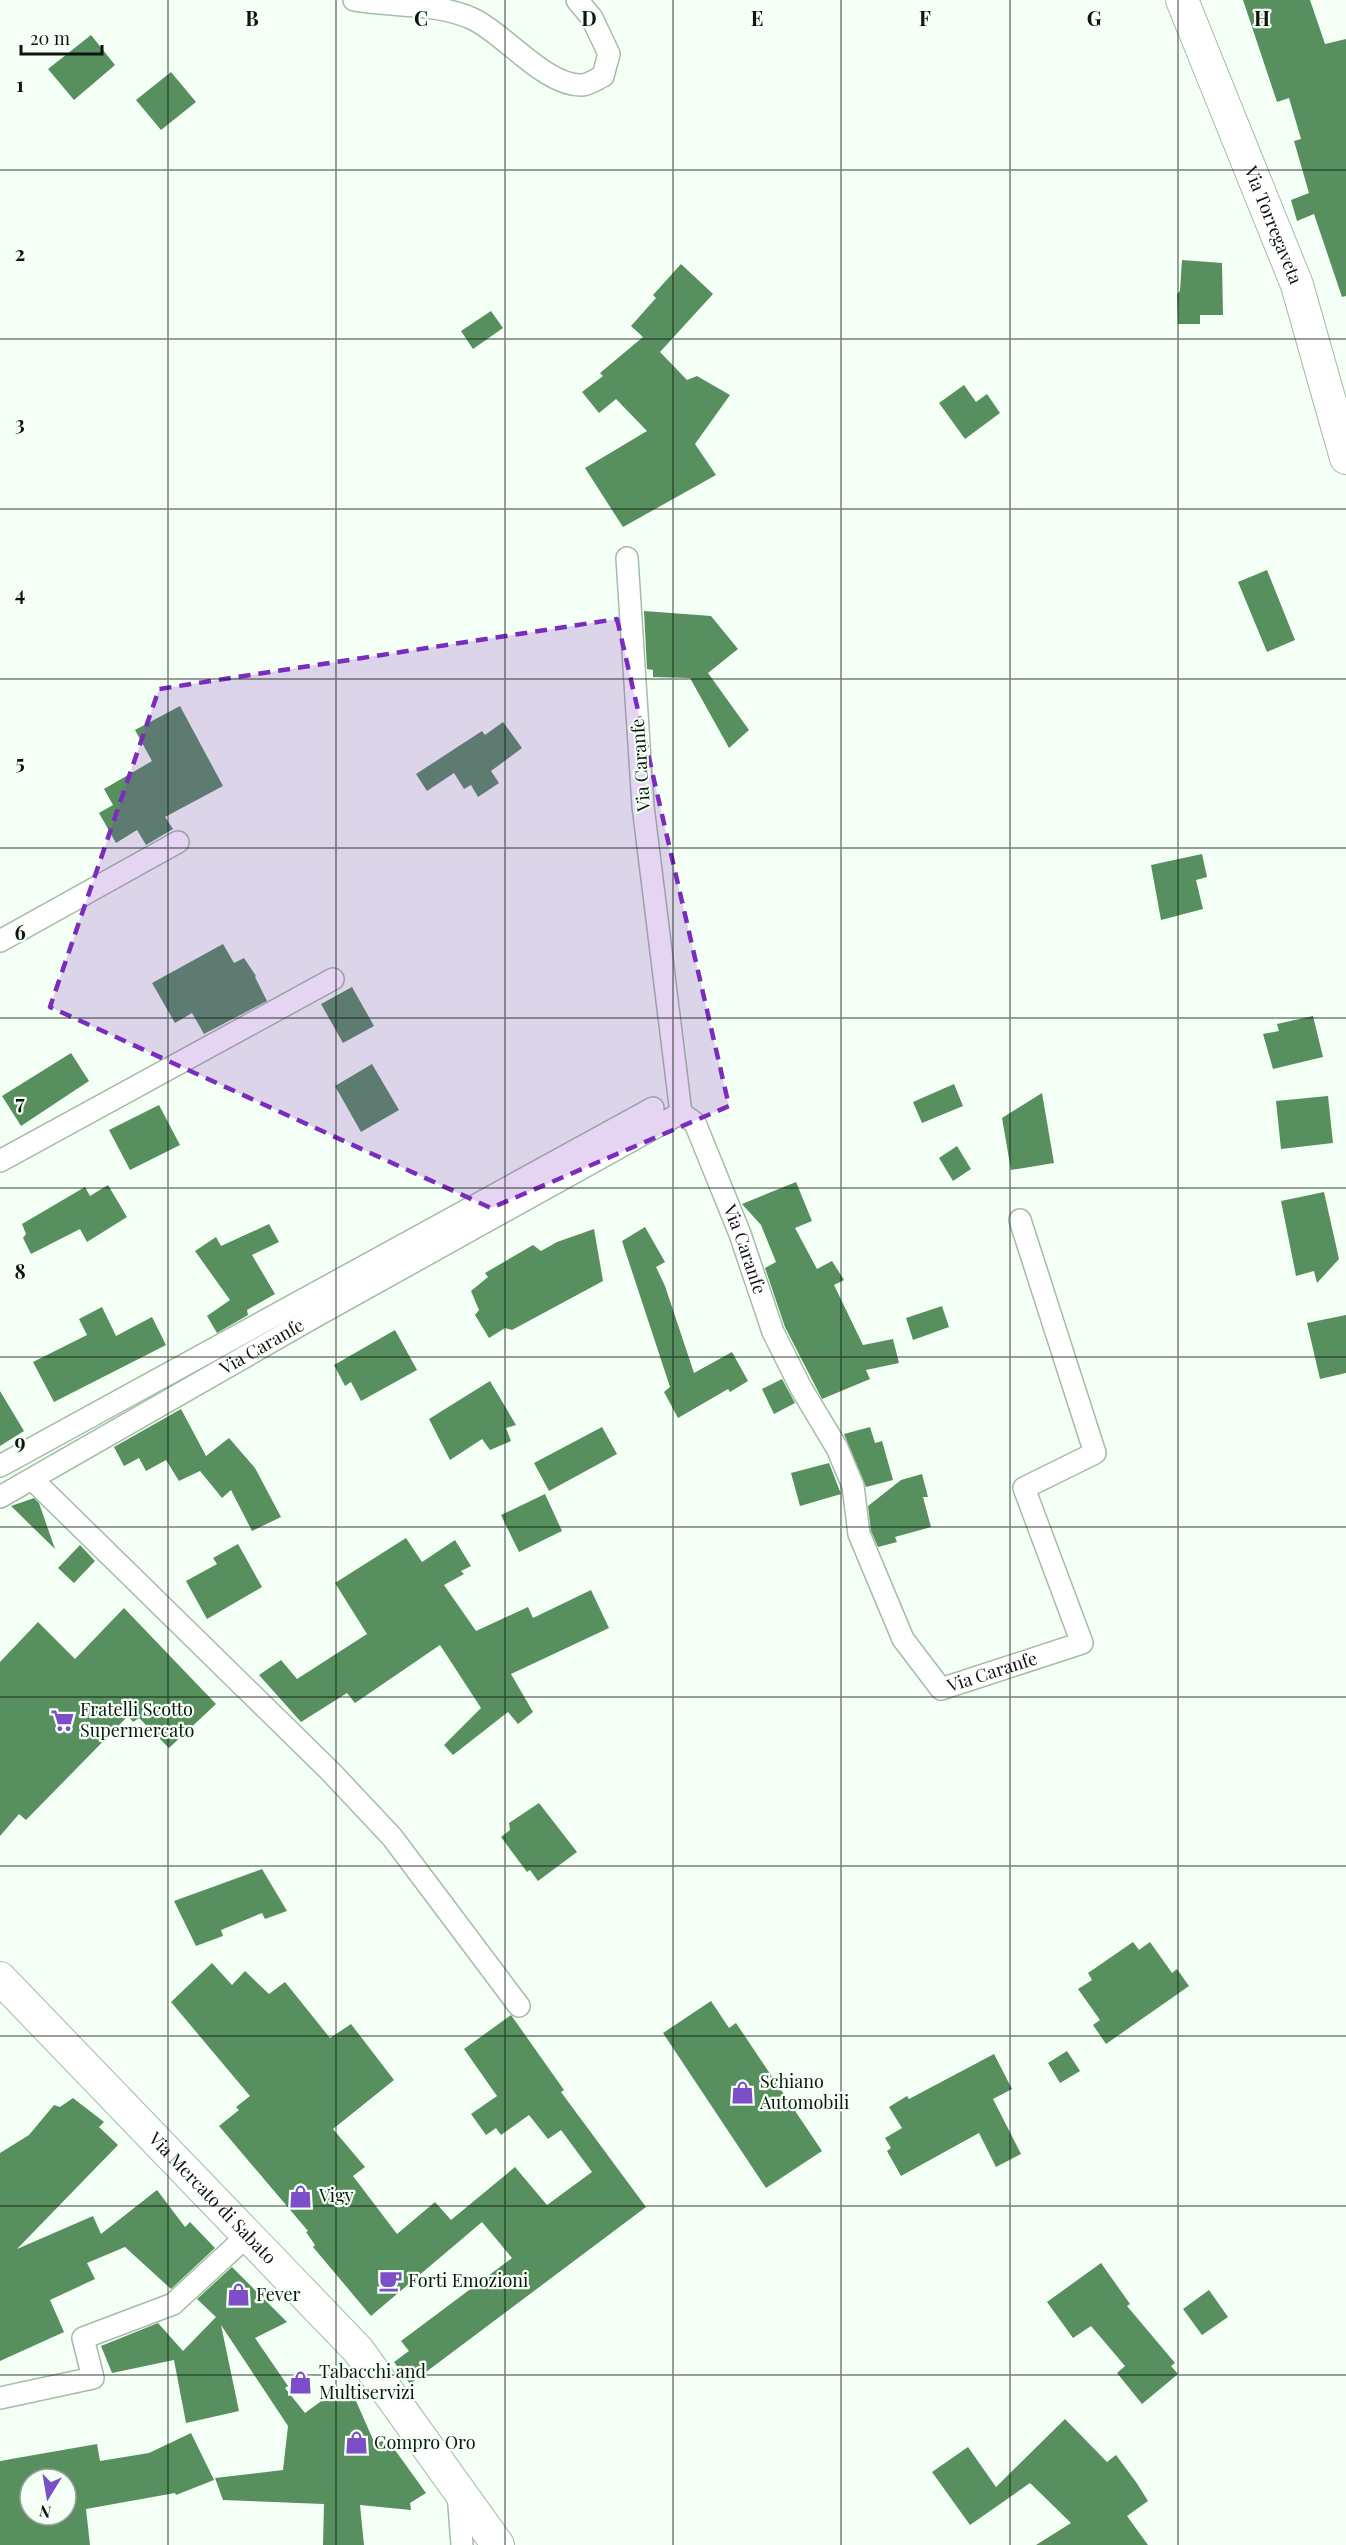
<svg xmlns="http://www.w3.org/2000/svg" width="1346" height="2545" font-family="'Playfair Display',serif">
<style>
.building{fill:#578f5e;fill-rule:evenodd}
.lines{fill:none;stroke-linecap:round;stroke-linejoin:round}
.street-casing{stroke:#a4bda6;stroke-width:24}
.secondary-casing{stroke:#a4bda6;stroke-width:34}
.street{stroke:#fff;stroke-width:21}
.secondary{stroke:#fff;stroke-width:32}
.marked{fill:#7b2cbf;fill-opacity:0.2;stroke:#7b2cbf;stroke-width:4.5;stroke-dasharray:12 8;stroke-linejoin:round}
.grid{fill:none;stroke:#0d160e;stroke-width:1.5;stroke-opacity:0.55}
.labels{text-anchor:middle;stroke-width:4.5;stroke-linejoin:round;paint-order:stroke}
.street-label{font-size:18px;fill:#0d160e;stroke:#f4fff5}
.poi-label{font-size:18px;fill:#0d160e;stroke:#f4fff5;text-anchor:start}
.grid-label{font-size:20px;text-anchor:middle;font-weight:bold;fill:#0d160e;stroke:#f4fff5;stroke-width:4.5;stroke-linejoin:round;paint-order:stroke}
</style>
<rect width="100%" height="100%" fill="#f4fff5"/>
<path class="building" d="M1243,0H1310L1325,44L1346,39V296L1342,297L1314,214L1297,221L1291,200L1309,193L1294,141L1301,139L1289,98L1277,102Z
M91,35L115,65L74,100L48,69Z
M171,72L196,102L161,130L136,100Z
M1182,260L1222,263L1223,315H1200V324H1178L1177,294L1180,291Z
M681,264L713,294L660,352L687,380L697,376L730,395L695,444L716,475L623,527L585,468L647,431L616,399L599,413L582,392L603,376L600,373L643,337L631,326L656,298L653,295Z
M491,311L503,328L473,349L461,331Z
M964,385L976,402L987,394L1000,413L965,439L939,403Z
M1267,570L1295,640L1267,652L1238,582Z
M644,611L711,616L738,649L708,673L749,730L729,748L690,678L653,677V670L647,669Z
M180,706L223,786L165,817L173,829L146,845L137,830L116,843L99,813L113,805L104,789L152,761L135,730Z
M503,722L522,748L491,771L499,783L478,797L471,785L464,789L454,773L427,791L416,774L482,731L485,735Z
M1202,854L1207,877L1196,880L1203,909L1161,920L1151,865Z
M223,944L234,963L244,958L256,976L255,977L267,1001L204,1034L192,1013L175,1023L152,983Z
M352,987L374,1026L343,1043L321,1004Z
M1313,1016L1323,1057L1273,1069L1263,1034L1279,1031L1277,1024Z
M71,1053L89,1081L21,1126L2,1096Z
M372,1064L399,1110L361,1132L335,1086Z
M954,1084L963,1106L922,1123L913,1102Z
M1042,1093L1054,1163L1011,1170L1002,1118Z
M1328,1096L1333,1143L1281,1149L1276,1101Z
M159,1105L180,1145L130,1170L109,1130Z
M957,1146L971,1169L953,1181L939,1158Z
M796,1182L812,1221L795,1228L817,1269L832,1261L844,1280L834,1285L863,1345L893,1339L899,1363L866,1370L870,1379L822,1399L785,1327L765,1268L776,1262L761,1225L742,1204Z
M108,1185L127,1217L87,1242L80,1229L31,1254L23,1238L26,1234L22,1224L85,1187L90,1196Z
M1324,1192L1339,1259L1317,1283L1314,1271L1296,1276L1281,1201Z
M269,1224L279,1242L252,1255L275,1294L247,1310L248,1315L217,1333L207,1316L230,1300L195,1251L216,1237L221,1246Z
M645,1227L665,1262L656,1267L665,1286L694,1373L732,1352L748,1381L730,1392L728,1389L678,1418L664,1392L670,1387L622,1241Z
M594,1229L603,1281L512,1330L505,1328L489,1338L475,1315L479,1310L471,1291L488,1277L485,1273L533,1245L541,1251L557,1242Z
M942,1306L949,1327L913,1340L906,1318Z
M102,1307L116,1336L152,1317L166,1345L54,1402L33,1362L87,1335L79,1319Z
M1346,1315V1373L1320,1379L1307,1323Z
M395,1330L417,1370L361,1401L351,1382L345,1386L334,1365Z
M782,1379L795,1403L774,1414L762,1389Z
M490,1381L516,1425L506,1428L511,1441L490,1450L482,1439L450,1460L429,1419Z
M0,1391L24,1431L0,1446Z
M181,1409L206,1456L229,1438L255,1468L281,1517L252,1531L231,1490L222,1498L200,1471L179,1481L166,1460L146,1471L139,1458L124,1466L114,1447Z
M602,1427L617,1454L549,1491L534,1463Z
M870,1427L875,1443L882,1441L893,1480L866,1487L844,1434Z
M829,1463L841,1494L800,1506L791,1473Z
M922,1474L928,1497H923L931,1527L895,1537L897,1542L878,1547L871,1531L868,1506L901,1480Z
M545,1494L562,1531L519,1552L501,1515Z
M34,1498L39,1503L55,1549L11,1506Z
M406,1538L422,1562L455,1540L471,1566L461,1571L464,1574L444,1585L476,1631L528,1607L533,1618L591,1590L609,1628L511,1674L533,1712L518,1724L508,1712L453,1755L444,1745L481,1708L440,1645L355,1703L347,1693L301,1722L259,1675L281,1660L297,1679L367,1634L335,1583Z
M238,1544L262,1587L207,1619L186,1581L217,1564L213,1558Z
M80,1545L95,1561L74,1583L58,1568Z
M124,1608L216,1704L169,1748L139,1718L133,1722L128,1716L26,1820L19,1814L0,1836V1662L38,1622L75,1659Z
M539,1803L577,1852L538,1881L530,1870L527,1872L501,1837L510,1830L509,1823Z
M262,1869L287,1911L265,1919L262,1913L221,1930L223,1936L196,1946L174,1901Z
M1133,1942L1139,1950L1150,1942L1172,1973L1177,1969L1189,1986L1106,2044L1093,2025L1100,2020L1078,1989L1092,1980L1088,1973Z
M212,1963L232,1985L245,1971L269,1994L285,1982L330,2038L351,2024L394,2080L333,2129L365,2167L353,2176L397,2234L435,2202L451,2220L515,2167L547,2205L592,2172L561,2130L548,2139L529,2115L501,2135L496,2128L486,2135L471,2114L497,2096L464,2049L511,2015L564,2090L561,2092L646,2207L410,2384L394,2362L409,2351L401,2341L512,2258L482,2222L371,2316L313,2247L315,2245L306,2232L308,2231L219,2126L239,2110L236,2107L250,2096L171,2002Z
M711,2001L729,2028L736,2023L822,2151L766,2188L663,2033Z
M1067,2051L1080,2071L1060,2083L1048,2063Z
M994,2054L1012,2089L993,2099L1021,2154L996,2167L979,2133L901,2176L887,2151L891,2148L885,2138L902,2128L889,2107L907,2096L909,2099Z
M73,2098L104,2122L99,2127L118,2145L17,2249L93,2216L101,2234L157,2190L185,2227L190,2222L215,2248L171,2289L125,2247L87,2263L95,2279L50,2300L64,2332L0,2361V2153L29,2135L54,2105L60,2107Z
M1101,2263L1130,2304L1127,2306L1175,2363L1171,2366L1178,2374L1142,2404L1117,2373L1125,2366L1091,2326L1073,2338L1047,2302Z
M232,2267L287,2322L255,2338L288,2386L285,2388L305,2413L335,2391L339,2398L352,2392L375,2444L387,2439L426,2493L410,2503L411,2510L360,2505L364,2545H323L324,2504L223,2500L215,2478L283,2470L288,2426L221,2325L239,2411L186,2423L174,2360L112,2373L101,2346L158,2323L183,2351L216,2317L197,2299Z
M1209,2290L1228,2317L1202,2335L1183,2309Z
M1065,2419L1107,2462L1116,2455L1136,2482L1148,2501L1127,2516L1148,2545H1036L1071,2523L1030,2483L970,2525L932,2472L968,2447L996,2487Z
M191,2433L214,2480L176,2495L175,2493L86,2509L90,2545H0V2461L97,2444L100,2461L149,2453ZM30,2479H66V2515H30Z"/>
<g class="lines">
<defs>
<g id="street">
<path d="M354,0C393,7 436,2 473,19C505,34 545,86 582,85C588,85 597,79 603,76L609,54L592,18L577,0"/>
<path d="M0,941L178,842"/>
<path id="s1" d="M681,1113L695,1123L740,1234L773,1332L801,1388L837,1448L853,1486L859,1534L903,1639L941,1689L1082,1643L1024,1488L1095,1453L1020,1220"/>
<path d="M0,1161L333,979"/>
<path d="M0,1466L653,1108"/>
<path d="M33,1480L331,1772L392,1837L519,2006"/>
<path id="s2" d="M0,1497L316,1316L681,1113L643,806L627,558"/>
<path d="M0,2398L93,2378L83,2338L173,2304L248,2235"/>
<path d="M458,2492L462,2545"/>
</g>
<g id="secondary">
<path id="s3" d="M1182,0L1297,285L1346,458"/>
<path id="s4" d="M0,1978L358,2350L498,2545"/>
</g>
</defs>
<use href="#street" class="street-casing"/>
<use href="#secondary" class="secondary-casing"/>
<use href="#street" class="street"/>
<use href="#secondary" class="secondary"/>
</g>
<path class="marked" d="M617,619L729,1106L491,1208L50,1007L159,689Z"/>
<path class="grid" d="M168,0V2545M336,0V2545M505,0V2545M673,0V2545M841,0V2545M1010,0V2545M1178,0V2545M0,170H1346M0,339H1346M0,509H1346M0,679H1346M0,848H1346M0,1018H1346M0,1188H1346M0,1357H1346M0,1527H1346M0,1697H1346M0,1866H1346M0,2036H1346M0,2206H1346M0,2375H1346"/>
<defs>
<symbol id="supermarket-bare" viewBox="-9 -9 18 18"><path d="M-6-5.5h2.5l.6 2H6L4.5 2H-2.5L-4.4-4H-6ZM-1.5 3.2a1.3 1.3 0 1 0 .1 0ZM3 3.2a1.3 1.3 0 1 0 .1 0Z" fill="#7c4ec7" stroke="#f4fff5" stroke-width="2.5" paint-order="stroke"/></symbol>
<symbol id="shop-bare" viewBox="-9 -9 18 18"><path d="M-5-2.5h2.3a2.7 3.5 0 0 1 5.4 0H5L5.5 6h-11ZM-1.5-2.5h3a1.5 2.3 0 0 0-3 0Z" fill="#7c4ec7" stroke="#f4fff5" stroke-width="2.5" paint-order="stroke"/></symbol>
<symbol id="cafe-bare" viewBox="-9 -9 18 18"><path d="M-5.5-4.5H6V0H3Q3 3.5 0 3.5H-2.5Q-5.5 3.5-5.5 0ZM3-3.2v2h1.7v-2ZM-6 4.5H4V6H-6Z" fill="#7c4ec7" stroke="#f4fff5" stroke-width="2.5" paint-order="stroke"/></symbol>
</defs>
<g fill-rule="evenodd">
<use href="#supermarket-bare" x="46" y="1704" width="33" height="33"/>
<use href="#shop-bare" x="726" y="2076" width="33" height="33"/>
<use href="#shop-bare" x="284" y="2180" width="33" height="33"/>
<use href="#cafe-bare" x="374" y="2264" width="33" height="33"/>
<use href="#shop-bare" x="222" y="2278" width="33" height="33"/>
<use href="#shop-bare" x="284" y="2366" width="33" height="33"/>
<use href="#shop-bare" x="340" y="2426" width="33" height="33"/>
</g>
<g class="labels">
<g class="street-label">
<text dy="6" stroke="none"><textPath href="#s3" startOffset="243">Via Torregaveta</textPath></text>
<text transform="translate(641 765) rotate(-94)" y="6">Via Caranfe</text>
<text dy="6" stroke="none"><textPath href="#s1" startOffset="153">Via Caranfe</textPath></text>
<text dy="6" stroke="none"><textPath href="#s2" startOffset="302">Via Caranfe</textPath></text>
<text dy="6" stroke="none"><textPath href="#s1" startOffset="693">Via Caranfe</textPath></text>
<text dy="6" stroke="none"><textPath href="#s4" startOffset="306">Via Mercato di Sabato</textPath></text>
</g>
<g class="poi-label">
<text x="80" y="1716">Fratelli Scotto<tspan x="80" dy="21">Supermercato</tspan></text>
<text x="760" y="2088">Schiano<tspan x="760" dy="21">Automobili</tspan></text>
<text x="319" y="2202">Vigy</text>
<text x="408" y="2287">Forti Emozioni</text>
<text x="256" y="2301">Fever</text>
<text x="319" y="2378">Tabacchi and<tspan x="319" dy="21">Multiservizi</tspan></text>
<text x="374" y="2449">Compro Oro</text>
</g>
</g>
<g class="grid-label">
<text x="252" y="26">B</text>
<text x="421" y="26">C</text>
<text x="589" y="26">D</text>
<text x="757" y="26">E</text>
<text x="925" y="26">F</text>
<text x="1094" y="26">G</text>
<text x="1262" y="26">H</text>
<text x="20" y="92">1</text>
<text x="20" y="261">2</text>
<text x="20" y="431">3</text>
<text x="20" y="601">4</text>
<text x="20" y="770">5</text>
<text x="20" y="940">6</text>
<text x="20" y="1110">7</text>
<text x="20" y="1279">8</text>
<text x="20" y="1449">9</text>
</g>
<g transform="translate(48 2497) rotate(191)"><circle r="28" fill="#f4fff5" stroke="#98a299" stroke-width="1.5"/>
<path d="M0-4.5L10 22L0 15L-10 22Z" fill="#7c4ec7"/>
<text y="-9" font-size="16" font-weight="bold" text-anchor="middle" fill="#0d160e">N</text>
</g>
<path d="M21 45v9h81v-9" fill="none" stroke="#0d160e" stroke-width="3"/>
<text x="30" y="45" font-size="18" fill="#0d160e" stroke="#f4fff5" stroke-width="4.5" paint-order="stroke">20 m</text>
</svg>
